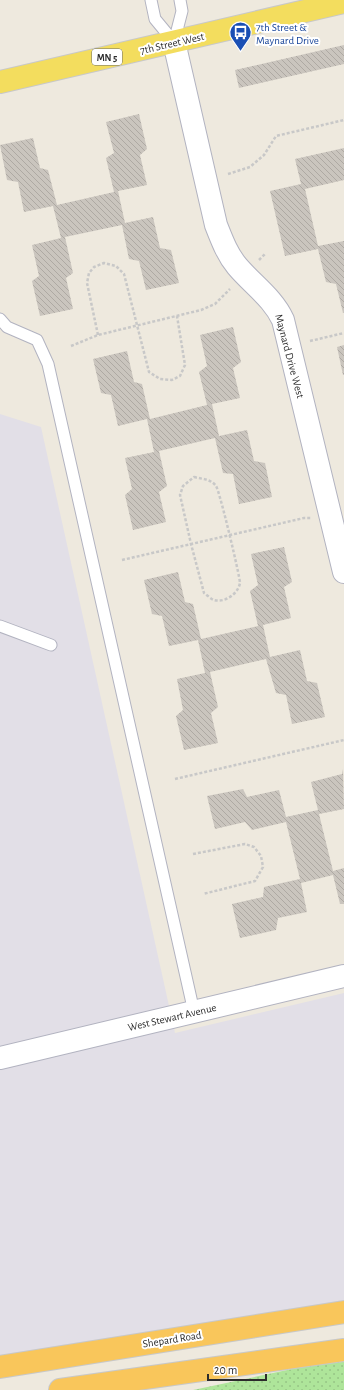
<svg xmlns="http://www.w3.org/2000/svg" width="344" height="1390" font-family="'Alegreya Sans',sans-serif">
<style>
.industrial{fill:#e2dfe7}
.park{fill:url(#park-dots)}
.building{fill:url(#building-back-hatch)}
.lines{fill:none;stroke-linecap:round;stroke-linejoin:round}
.service-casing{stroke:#b2b3c0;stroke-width:13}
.minor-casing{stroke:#b2b3c0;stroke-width:24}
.primary-casing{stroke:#c8c8c8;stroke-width:24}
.trunk-casing{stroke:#c8c8c8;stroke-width:24}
.path{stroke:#c8c8c8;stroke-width:2.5;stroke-dasharray:3 2;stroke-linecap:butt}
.service{stroke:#fff;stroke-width:11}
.minor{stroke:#fff;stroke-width:22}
.primary{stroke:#f3dd5e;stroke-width:22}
.trunk{stroke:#f9c65b;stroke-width:22}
.labels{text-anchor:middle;stroke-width:4;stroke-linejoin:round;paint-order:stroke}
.shield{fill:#fff;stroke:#6b6b6b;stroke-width:1}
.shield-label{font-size:10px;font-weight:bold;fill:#2c2c2c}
.transit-label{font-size:11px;fill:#164399;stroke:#fff;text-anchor:start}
.street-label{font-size:11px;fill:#2c2c2c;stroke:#fff}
</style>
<defs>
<pattern id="park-dots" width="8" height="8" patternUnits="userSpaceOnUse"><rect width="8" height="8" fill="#aee59a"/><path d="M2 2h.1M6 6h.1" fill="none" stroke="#96c585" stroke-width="1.8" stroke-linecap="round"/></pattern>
<pattern id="building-back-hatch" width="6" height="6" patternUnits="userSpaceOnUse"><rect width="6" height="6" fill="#cac5be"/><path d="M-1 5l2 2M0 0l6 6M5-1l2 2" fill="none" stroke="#aea9a3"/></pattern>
</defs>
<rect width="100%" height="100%" fill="#eee9de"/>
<path class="industrial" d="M0,414L41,427L175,1033L344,993V1301L0,1358Z"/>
<path class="park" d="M344,1358V1390H193Z"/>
<path class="building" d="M344,45V64L239,88L235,70Z
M139,114L147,149L140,155L147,185L118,191L125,223L153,217L160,248L171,250L179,283L146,290L139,261L129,259L122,225L65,237L73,273L66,278L73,309L40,316L32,281L39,276L32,245L61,238L53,206L24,212L18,182L7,180L0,145L33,138L40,168L48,170L57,205L114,192L106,158L114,153L106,122Z
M344,148V180L305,189L318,246L344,241V313H343L336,284L326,282L318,249L285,256L270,191L301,184L295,159Z
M233,327L241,362L233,368L240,398L212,404L219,436L247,430L254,461L265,463L272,497L239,504L233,474L223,473L215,438L159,451L167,486L159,492L166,522L133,530L125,495L132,489L125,458L154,452L147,419L118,426L111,395L101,393L93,359L127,351L134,382L142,384L150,419L207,405L199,372L207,366L200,335Z
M344,345V375H343L337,347Z
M284,547L292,582L284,587L291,618L263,625L270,657L300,650L307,681L317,683L325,717L292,724L286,695L276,693L266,659L210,672L218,707L211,713L218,743L184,750L176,716L183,710L177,679L205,673L198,640L169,646L162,616L152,614L144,580L178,572L185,602L193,604L201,639L258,626L250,591L258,585L251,554Z
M343,769L344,809L319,814L333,871L344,868V904H340L333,875L301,883L307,912L278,918L276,930L240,938L232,904L263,897L264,887L300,879L286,822L252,830L245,822L215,829L207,796L243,789L247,797L279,790L286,817L318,810L311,782L342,774Z"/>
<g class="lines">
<defs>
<path id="service" d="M151,0L155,19L174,42
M174,42L182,11L180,0
M0,319L7,327L37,340L48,364L194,1012
M0,626L51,645"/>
<path id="minor" d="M174,42L216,225C222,240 227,254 237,266C253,285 273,298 283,320L344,572
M0,1058L344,976"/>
<path id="primary" d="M0,82L344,2"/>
<path id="trunk" d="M0,1367L344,1312
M60,1390L344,1350"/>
</defs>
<use href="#service" class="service-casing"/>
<use href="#minor" class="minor-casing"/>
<use href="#primary" class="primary-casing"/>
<use href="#trunk" class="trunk-casing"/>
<path class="path" d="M228,174L250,167L264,155L276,136L344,120
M259,260L265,254
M98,335L87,283L89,273L94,267L104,263L116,266L124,274L149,372L160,379L172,380L180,376L185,365L177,316
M310,341L344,333
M71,346L98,335L201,310L215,304L230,289
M194,477C202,479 211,479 216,486C220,492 240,577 240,583C238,594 225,603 214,600C211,599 207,595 204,593L191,544L180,495L183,486Z
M122,560L304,518H311
M175,779L344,740
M193,854L245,844L254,847L261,856L263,867L255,881L203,894"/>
<use href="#service" class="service"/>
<use href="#minor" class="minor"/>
<use href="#primary" class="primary"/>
<use href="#trunk" class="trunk"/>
</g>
<defs>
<symbol id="bus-pin" viewBox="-11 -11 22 30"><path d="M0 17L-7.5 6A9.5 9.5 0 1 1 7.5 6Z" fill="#1a4fb4" stroke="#fff"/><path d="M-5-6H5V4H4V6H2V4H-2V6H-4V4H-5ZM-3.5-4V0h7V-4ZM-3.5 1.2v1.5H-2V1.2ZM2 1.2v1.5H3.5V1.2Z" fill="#fff"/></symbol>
</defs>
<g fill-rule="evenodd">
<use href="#bus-pin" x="228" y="20" width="25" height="34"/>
</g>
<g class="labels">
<rect class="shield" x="92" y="49" width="30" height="16" rx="3"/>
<g class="shield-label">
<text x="107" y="61">MN 5</text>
</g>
<g class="transit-label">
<text x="256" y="31">7th Street &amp;<tspan x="256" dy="13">Maynard Drive</tspan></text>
</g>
<g class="street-label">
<text transform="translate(172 43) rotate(-13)" y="4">7th Street West</text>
<text transform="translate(290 356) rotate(75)" y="4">Maynard Drive West</text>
<text transform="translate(172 1017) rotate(-13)" y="4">West Stewart Avenue</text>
<text transform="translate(172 1339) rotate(-9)" y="4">Shepard Road</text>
</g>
</g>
<path d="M208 1374v6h58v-6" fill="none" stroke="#2c2c2c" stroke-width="2"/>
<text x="214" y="1374" font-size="12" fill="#2c2c2c" stroke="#ffffff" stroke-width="3" paint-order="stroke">20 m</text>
</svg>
